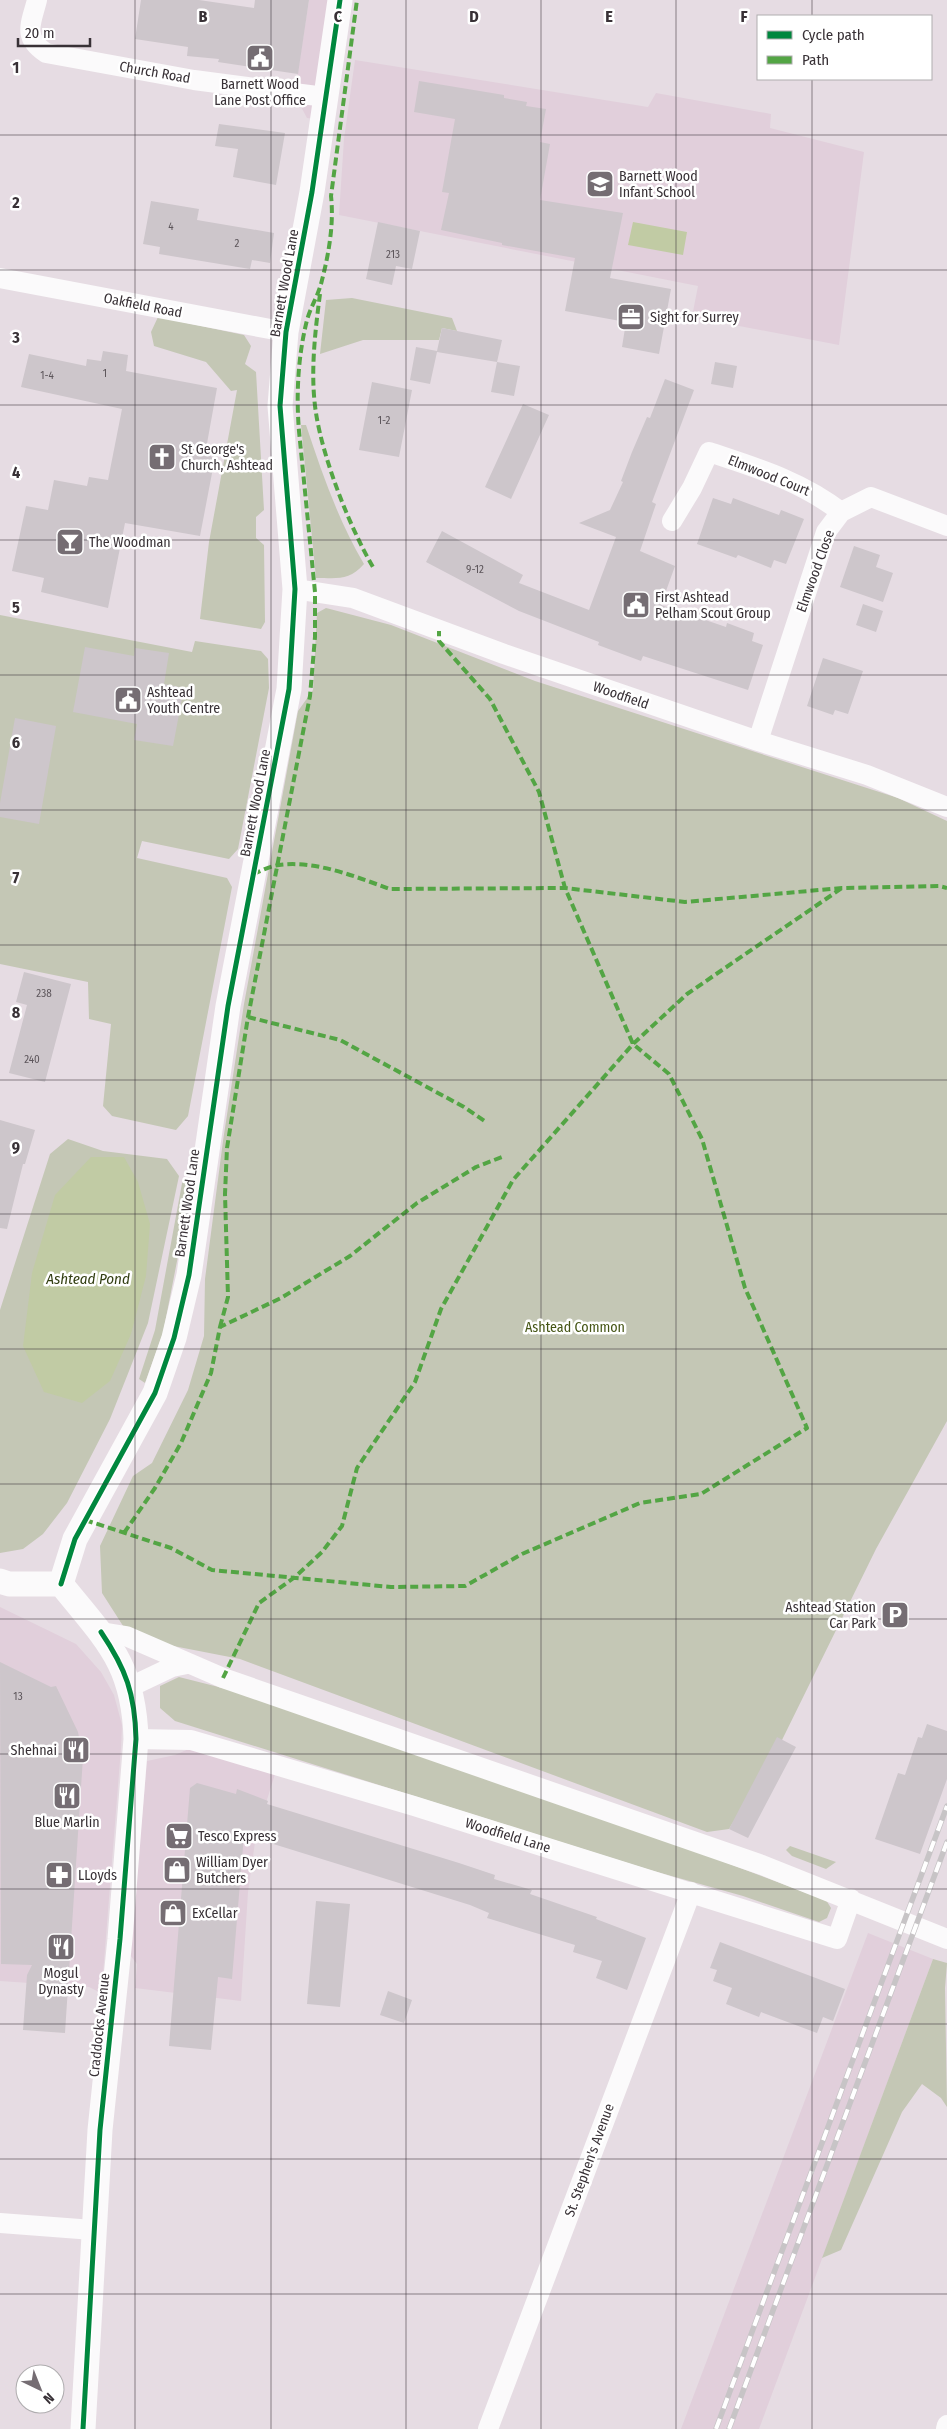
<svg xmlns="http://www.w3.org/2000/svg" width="947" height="2429" font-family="'Fira Sans Condensed',sans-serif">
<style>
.built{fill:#e1cfdb}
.green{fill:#c4c7b5}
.water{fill:#c1cba4}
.building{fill:#cdc6cb}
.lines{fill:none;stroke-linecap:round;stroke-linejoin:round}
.minor{stroke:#fbfafb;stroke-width:20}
.tertiary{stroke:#fbfafb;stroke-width:25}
.rail-casing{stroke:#c7c4c6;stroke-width:5.5}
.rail{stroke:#fff;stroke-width:4;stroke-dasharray:11;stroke-linecap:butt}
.quiet{stroke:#53a544;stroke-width:4;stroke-dasharray:8 4;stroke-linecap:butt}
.cycleway-casing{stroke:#fff;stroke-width:8}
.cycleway{stroke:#00873e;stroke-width:5}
.grid{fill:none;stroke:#383136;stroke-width:1;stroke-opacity:0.55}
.labels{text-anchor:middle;stroke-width:5;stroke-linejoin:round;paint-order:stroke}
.number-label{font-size:11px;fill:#5d565b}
.street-label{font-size:14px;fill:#383136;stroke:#fff}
.poi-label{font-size:14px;fill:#383136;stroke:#fff;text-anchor:start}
.park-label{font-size:14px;fill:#455515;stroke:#fff}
.water-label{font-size:15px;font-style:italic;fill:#323e12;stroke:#fff}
.grid-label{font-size:16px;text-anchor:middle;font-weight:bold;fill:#383136;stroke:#fff;stroke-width:5;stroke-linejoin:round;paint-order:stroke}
</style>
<rect width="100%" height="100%" fill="#e6dce3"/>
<path class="built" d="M309,0H350L334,121L307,118L300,105L293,103Z
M355,60L648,107L656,93L771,114L770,128L864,152L839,345L692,317L698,286L339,215L344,139Z
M0,1607L76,1644L101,1672L114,1695L122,1725L121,1748L101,1999L97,1991L89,1987L0,1981Z
M191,1748L275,1774L256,1835L248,1892L241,2001L135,1988L137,1964L130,1955L147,1761L175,1755Z
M868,1933L933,1959L759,2429H681Z"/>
<path class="green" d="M352,298L452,318L457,331L442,328L439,340H363L320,354L326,300Z
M158,317L244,335L251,346L245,364L256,372L264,510L256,517V538L264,545L265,622L261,629L200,619L209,542L237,390L231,391L206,362L154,346L151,332Z
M301,425H306C322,473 338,520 364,564C349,581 338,578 316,578Z
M326,608L391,625L535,681L898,798L947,821V1421L876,1549L782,1740L729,1829L707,1832L240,1659L158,1643L125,1629L102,1593L100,1546L133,1476L152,1463L188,1390L204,1336L205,1279L223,1141L244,1004L298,711L313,690L317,613Z
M0,615L192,652L195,641L261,651L268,659L269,688L238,849L229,859L142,841L137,858L227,878L232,887L188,1116L176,1130L112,1116L103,1106L111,1024L89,1019L88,982L0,964Z
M68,1139L103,1151L167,1159L179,1176L148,1323L110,1419L67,1503L43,1534L23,1549L0,1553V1310L50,1154Z
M183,1178L189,1179L178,1256L163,1333L145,1383L139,1379L155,1330Z
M179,1677C400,1731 612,1822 826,1900L831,1908L827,1918L819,1922L743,1896L650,1870L175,1721L160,1708V1686Z
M790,1846L836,1862L826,1869L792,1856L786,1850Z
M933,1959L947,1963L945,1988L947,2107L941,2098L922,2084L902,2112L841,2250L822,2258Z"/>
<path class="water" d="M633,222L687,232L683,255L628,245Z
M91,1157H124L138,1182L150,1224L146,1276L131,1334L110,1381L82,1403L44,1392L23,1346L32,1273L55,1195Z"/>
<path class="building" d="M141,0H199L254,8L255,0H309L298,74L218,62L219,59L187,56L188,47L135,39Z
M419,81L504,95V98L527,102L526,106L546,109L540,142L550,144L540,200L623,213L610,278L671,289L659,354L622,347L626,322L565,311L575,258L502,245V243L441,230L449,193L442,192L455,119L414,112Z
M219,124L285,133L276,185L233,177L238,149L215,146Z
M151,201L199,209L197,220L274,233L270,263L252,260L250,269L159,254L160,247L143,244Z
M378,222L420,231L412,269L396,266L392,285L366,279Z
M442,328L502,340L497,362L437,352L430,384L410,380L416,347L437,351Z
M103,351L128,355L126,371L217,388L206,449L217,465L213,468L200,536L125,523L108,608L41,592L44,578L12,571L26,506L48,510L54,480L87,486L89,477L108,480L122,409L21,387L29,354L86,366L87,359L101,361Z
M497,362L520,366L514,396L491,392Z
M715,362L737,366L733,388L711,384Z
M665,379L694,390L652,502L656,504L640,551L675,566L661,605L726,627L727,623L754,633L752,641L763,645L748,690L643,656L641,661L598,645L599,642L519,611L426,562L442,531L523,575L519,583L589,610L616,537L579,523L610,510L623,482L621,481L632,452L647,417L650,418Z
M372,382L412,390L399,457L359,450Z
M523,404L549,415L511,499L485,487Z
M713,498L731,504L733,498L779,515L781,510L804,519L786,564L774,560L771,568L738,555L736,558L697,544Z
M854,546L880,555L876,567L893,573L883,602L840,587Z
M863,604L883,611L876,632L856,625Z
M85,647L134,656L135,648L169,653L164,684L184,688L173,746L134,740L137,724L73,712Z
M823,658L863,671L848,714L835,710L833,715L807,706Z
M15,718L56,726L39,824L0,817V803Z
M24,972L71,984L45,1082L9,1073L27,1005L16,1002Z
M0,1120L35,1130L25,1164H23L7,1229L0,1228Z
M0,1662L51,1687L56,1686L78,1732L83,1757L65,2033L23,2030L27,1975L32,1965L1,1964Z
M927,1724L947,1731V1779L920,1854L875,1839L898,1773L905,1775L918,1737L922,1738Z
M777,1737L796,1747L748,1838L729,1829Z
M197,1783L236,1794L237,1789L268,1801L267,1804L459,1863L495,1875L494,1879L532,1890L530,1894L597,1917L596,1919L646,1938L627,1990L596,1978L602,1961L573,1952L575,1945L487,1918L489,1913L470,1905L244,1835L232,1979L218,1977L211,2050L169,2046L190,1788Z
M316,1901L350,1904L340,2007L307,2004Z
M720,1942L845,1989L833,2021L823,2017L817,2033L761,2012L759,2017L726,2004L732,1988L713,1981L717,1970L710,1968Z
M388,1991L412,2000L404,2023L380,2015Z"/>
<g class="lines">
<path class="minor" d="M37,0C31,24 22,37 46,53L194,80L325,97
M0,278L286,332
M672,521L692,488L709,452C757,468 801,481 841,512
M295,589L353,598L504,654L758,741L867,775L947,807
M758,741L826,532L841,512L871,497L947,526
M101,1632L126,1636L223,1678L762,1865L947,1939
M130,1687L172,1667L187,1664
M136,1739L191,1740L414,1806L837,1939L851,1899
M0,2223L93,2230
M488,2429L691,1892
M946,2429L947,2425"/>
<path class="tertiary" d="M0,1581L9,1584H61
M61,1584L75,1539L155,1393L174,1338L189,1275L228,1006L289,689L295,589L280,406L286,332L312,192L340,0
M61,1584C106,1640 134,1663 136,1739L120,1939L100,2130L83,2429"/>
<defs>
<path id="rail" d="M716,2429L947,1806
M729,2429L947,1842"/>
</defs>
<use href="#rail" class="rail-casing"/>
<use href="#rail" class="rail"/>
<path class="quiet" d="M320,294C315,332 310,375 316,413C323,459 350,528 373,567
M253,874C261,871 270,866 279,865C316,860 356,877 390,889L565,888L685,902L842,888L939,886L947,888
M248,1017L340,1040L464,1107L486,1122
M220,1327L228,1297L225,1194L227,1148L248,1017L310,696L315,637V592L299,431C296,394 298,356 307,320C311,306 319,294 322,280C329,253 334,223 331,196L357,0
M85,1520L171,1548L212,1570L391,1587L465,1586L522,1554L640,1503L701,1494L807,1428L745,1288L702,1139L669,1074L633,1044L565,888L539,792L490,699L439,641V631
M124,1533L155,1488L181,1443L211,1373L220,1327L281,1298L350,1256L417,1203L476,1167L502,1157
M223,1678L259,1603L295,1577L322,1552L342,1526L357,1468L415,1382L441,1309L513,1180L633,1044L687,994L842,888"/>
<defs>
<path id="cycleway" d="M61,1584L75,1539L155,1393L174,1338L189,1275L228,1006L289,689L295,589L280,406L286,332L312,192L340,0
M83,2429L100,2130L120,1939L136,1739C135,1694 126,1669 101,1632"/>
</defs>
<use href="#cycleway" class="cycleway-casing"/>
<use href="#cycleway" class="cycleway"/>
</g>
<path class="grid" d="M135,0V2429M271,0V2429M406,0V2429M541,0V2429M676,0V2429M812,0V16M812,79V2429M0,135H947M0,270H947M0,405H947M0,540H947M0,675H947M0,810H947M0,945H947M0,1080H947M0,1214H947M0,1349H947M0,1484H947M0,1619H947M0,1754H947M0,1889H947M0,2024H947M0,2159H947M0,2294H947"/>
<defs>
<symbol id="civic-square" viewBox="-11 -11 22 22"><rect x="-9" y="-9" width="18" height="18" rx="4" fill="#756d73" stroke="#fff"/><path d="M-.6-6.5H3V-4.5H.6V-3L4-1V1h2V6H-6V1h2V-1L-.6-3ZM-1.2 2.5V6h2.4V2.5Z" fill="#fff"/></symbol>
<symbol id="school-square" viewBox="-11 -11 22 22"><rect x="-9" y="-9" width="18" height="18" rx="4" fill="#756d73" stroke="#fff"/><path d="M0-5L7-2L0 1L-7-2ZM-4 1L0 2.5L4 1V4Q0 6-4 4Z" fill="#fff"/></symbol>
<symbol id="office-square" viewBox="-11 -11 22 22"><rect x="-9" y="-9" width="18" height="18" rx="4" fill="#756d73" stroke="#fff"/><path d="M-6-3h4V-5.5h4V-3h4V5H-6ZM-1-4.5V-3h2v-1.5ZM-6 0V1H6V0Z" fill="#fff"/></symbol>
<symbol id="church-square" viewBox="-11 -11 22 22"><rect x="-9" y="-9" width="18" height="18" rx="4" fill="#756d73" stroke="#fff"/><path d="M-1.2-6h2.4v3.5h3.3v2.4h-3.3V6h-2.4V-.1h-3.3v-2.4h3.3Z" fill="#fff"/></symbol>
<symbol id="bar-square" viewBox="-11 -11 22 22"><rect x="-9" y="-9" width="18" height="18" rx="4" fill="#756d73" stroke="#fff"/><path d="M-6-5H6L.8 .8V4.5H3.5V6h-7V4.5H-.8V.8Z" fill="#fff"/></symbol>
<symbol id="parking-square" viewBox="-11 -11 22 22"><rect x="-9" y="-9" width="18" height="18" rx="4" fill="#756d73" stroke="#fff"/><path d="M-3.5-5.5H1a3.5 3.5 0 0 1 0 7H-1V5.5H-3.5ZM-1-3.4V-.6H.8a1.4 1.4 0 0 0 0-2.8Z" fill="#fff"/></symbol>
<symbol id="restaurant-square" viewBox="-11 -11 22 22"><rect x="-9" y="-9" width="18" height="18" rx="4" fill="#756d73" stroke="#fff"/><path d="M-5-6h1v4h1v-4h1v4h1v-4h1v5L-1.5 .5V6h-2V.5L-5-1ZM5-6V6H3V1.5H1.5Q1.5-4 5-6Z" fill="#fff"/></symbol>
<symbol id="supermarket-square" viewBox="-11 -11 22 22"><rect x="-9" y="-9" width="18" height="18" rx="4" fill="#756d73" stroke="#fff"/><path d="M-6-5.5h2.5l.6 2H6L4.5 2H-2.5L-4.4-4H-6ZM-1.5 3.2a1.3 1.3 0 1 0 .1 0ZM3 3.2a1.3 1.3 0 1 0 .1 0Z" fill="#fff"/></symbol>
<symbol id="shop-square" viewBox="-11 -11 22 22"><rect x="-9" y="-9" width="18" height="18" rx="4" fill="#756d73" stroke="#fff"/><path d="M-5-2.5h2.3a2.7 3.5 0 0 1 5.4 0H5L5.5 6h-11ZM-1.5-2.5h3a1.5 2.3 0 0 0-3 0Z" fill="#fff"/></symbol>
<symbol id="pharmacy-square" viewBox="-11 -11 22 22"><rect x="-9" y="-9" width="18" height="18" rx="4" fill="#756d73" stroke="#fff"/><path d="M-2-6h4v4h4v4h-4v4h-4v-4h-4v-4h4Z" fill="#fff"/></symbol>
</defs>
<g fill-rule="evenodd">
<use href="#civic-square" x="244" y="42" width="32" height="32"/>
<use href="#school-square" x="584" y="168" width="32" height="32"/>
<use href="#office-square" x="615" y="301" width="32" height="32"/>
<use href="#church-square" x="146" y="441" width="32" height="32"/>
<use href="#bar-square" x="54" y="526" width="32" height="32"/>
<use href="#civic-square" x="620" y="589" width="32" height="32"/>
<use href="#civic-square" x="112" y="684" width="32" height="32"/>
<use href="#parking-square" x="879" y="1599" width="32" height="32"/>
<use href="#restaurant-square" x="60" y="1734" width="32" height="32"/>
<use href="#restaurant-square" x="51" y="1780" width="32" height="32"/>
<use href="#supermarket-square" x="163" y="1820" width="32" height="32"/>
<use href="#shop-square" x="161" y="1854" width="32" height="32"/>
<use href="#pharmacy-square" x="43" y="1859" width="32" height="32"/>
<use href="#shop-square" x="157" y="1897" width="32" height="32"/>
<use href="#restaurant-square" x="45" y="1931" width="32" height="32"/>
</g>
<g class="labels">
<g class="number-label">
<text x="171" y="230">4</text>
<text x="237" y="247">2</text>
<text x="393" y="258">213</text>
<text x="105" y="377">1</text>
<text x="47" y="379">1-4</text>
<text x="384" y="424">1-2</text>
<text x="475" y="573">9-12</text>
<text x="44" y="997">238</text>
<text x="32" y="1063">240</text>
<text x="18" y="1700">13</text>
</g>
<g class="street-label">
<text transform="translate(155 72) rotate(10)" y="5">Church Road</text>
<text transform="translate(284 283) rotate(-80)" y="5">Barnett Wood Lane</text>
<text transform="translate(143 305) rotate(11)" y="5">Oakfield Road</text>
<text transform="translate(769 475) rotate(22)" y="5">Elmwood Court</text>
<text transform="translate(815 571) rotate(-70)" y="5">Elmwood Close</text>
<text transform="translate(621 695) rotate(19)" y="5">Woodfield</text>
<text transform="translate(255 803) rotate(-79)" y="5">Barnett Wood Lane</text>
<text transform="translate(187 1203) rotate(-82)" y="5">Barnett Wood Lane</text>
<text transform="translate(508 1835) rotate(17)" y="5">Woodfield Lane</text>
<text transform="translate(99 2025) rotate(-84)" y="5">Craddocks Avenue</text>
<text transform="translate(589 2160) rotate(-70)" y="5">St. Stephen's Avenue</text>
</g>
<g class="poi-label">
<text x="260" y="89" text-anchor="middle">Barnett Wood<tspan x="260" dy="16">Lane Post Office</tspan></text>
<text x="619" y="181">Barnett Wood<tspan x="619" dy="16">Infant School</tspan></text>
<text x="650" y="322">Sight for Surrey</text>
<text x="181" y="454">St George's<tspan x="181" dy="16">Church, Ashtead</tspan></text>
<text x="89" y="547">The Woodman</text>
<text x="655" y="602">First Ashtead<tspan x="655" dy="16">Pelham Scout Group</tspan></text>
<text x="147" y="697">Ashtead<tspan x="147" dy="16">Youth Centre</tspan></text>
<text x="876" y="1612" text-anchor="end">Ashtead Station<tspan x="876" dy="16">Car Park</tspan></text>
<text x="57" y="1755" text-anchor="end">Shehnai</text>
<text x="67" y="1827" text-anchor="middle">Blue Marlin</text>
<text x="198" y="1841">Tesco Express</text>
<text x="196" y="1867">William Dyer<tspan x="196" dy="16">Butchers</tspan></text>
<text x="78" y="1880">LLoyds</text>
<text x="192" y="1918">ExCellar</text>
<text x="61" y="1978" text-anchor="middle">Mogul<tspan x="61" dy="16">Dynasty</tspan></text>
</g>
<g class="park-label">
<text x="575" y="1332">Ashtead Common</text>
</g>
<g class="water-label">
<text x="88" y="1284">Ashtead Pond</text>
</g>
</g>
<g class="grid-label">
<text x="203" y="22">B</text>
<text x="338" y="22">C</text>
<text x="474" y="22">D</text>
<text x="609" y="22">E</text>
<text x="744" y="22">F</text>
<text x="16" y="73">1</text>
<text x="16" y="208">2</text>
<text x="16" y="343">3</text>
<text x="16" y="478">4</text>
<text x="16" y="613">5</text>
<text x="16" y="748">6</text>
<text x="16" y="883">7</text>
<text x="16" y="1018">8</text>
<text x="16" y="1153">9</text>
</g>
<rect x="757" y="15" width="175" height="65" fill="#ffffff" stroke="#afadaf"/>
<rect x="767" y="31" width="25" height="8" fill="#00873e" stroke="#afadaf"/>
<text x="802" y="40" font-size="15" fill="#383136">Cycle path</text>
<rect x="767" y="56" width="25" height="8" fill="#53a544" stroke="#afadaf"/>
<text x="802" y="65" font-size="15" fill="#383136">Path</text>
<g transform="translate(40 2389) rotate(137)"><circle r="24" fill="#ffffff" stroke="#afadaf"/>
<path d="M0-4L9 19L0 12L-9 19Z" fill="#756d73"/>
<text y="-8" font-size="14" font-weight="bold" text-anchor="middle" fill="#383136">N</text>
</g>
<path d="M18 38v8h72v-8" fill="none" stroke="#383136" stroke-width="2.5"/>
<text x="25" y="38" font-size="15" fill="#383136" stroke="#ffffff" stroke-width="4" paint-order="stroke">20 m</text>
</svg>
